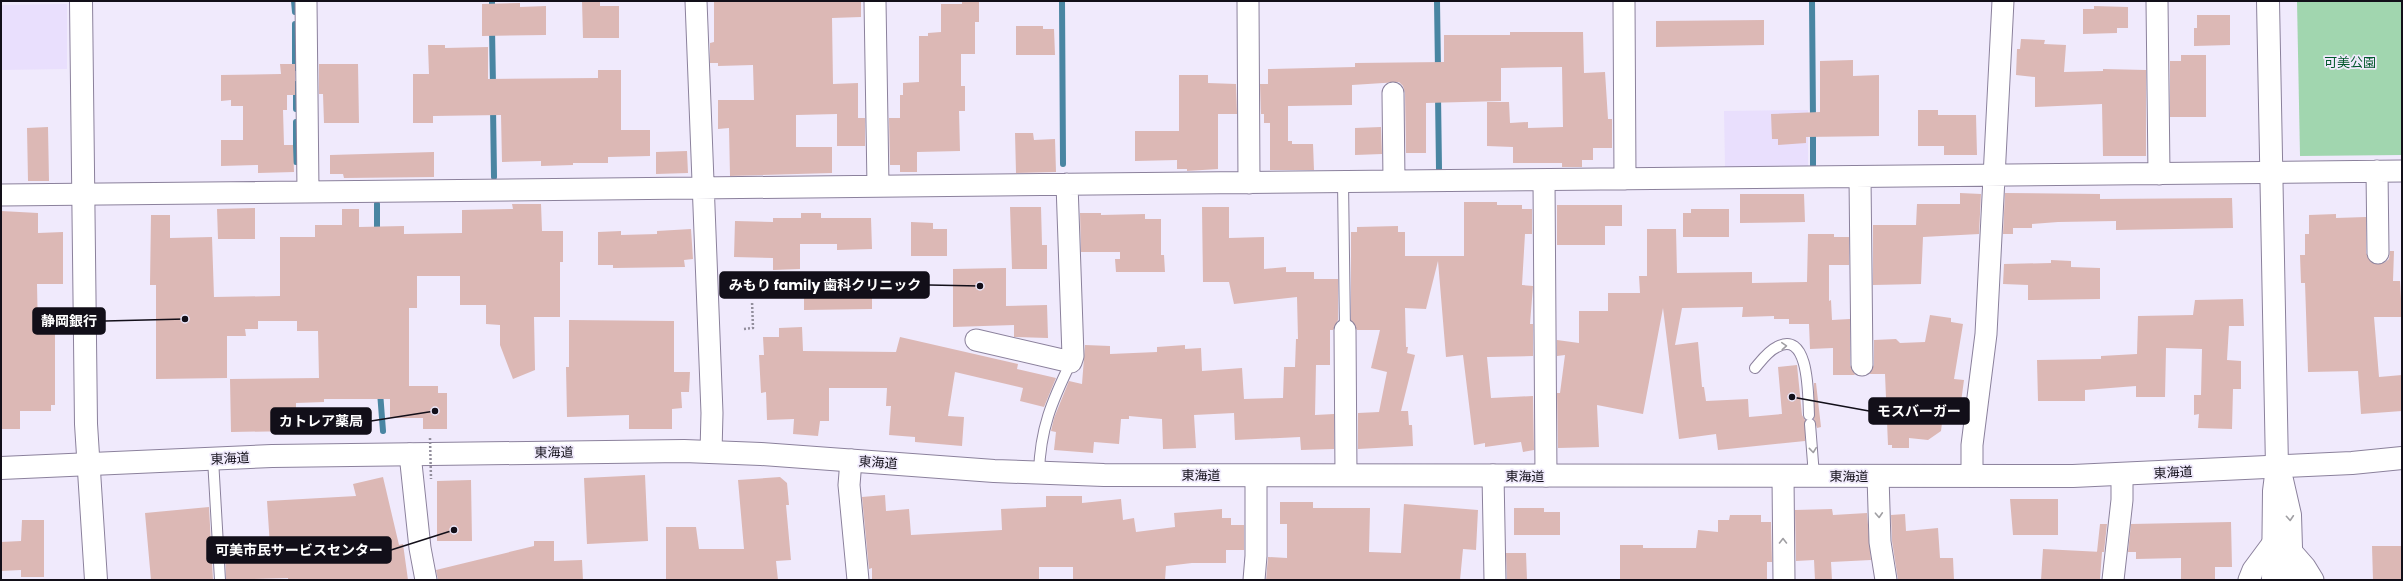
<svg xmlns="http://www.w3.org/2000/svg" width="2403" height="581" font-family="Poppins,'Noto Sans JP',sans-serif">
<style>
.built{fill:#e9dffd}
.green{fill:#a1d6af}
.lines{fill:none;stroke-linecap:round;stroke-linejoin:round}
.stream{stroke:#4985a2;stroke-width:6}
.building{fill:#dcb8b5}
.lane-casing{stroke:#8b819c;stroke-width:12}
.street-casing{stroke:#8b819c;stroke-width:23}
.secondary-casing{stroke:#8b819c;stroke-width:24}
.highway-casing{stroke:#8b819c;stroke-width:24}
.path{stroke:#928e9c;stroke-width:2.5;stroke-dasharray:2 2;stroke-linecap:butt}
.lane{stroke:#fff;stroke-width:10}
.street{stroke:#fff;stroke-width:21}
.secondary{stroke:#fff;stroke-width:22}
.highway{stroke:#fff;stroke-width:22}
.path-bridge{stroke:#928e9c;stroke-width:2.5;stroke-dasharray:2 2;stroke-linecap:butt}
.oneway{stroke:#a09fa3}
.labels{text-anchor:middle;stroke-width:3.5;stroke-linejoin:round;paint-order:stroke}
.park-label{font-size:13px;fill:#00572b;stroke:#f0eafc}
.street-label{font-size:13px;fill:#120f19;stroke:#f0eafc}
.leader{fill:none;stroke:#120f19;stroke-width:1.5}
.callout-dot{fill:#120f19;stroke:#f0eafc;stroke-width:1.5}
.callout{fill:#120f19;stroke:#120f19;stroke-width:1.5}
.callout-label{font-size:14px;text-anchor:middle;font-weight:bold;fill:#fff}
</style>
<rect width="100%" height="100%" fill="#f0eafc"/>
<path class="built" d="M67,4V69L1,70V5Z
M1808,110V166L1725,167L1724,111Z"/>
<path class="green" d="M2297,1H2402V155L2300,156Z"/>
<g class="lines">
<path class="stream" d="M294,1L295,12
M492,1V12
M1062,1L1063,164
M1437,1L1438,70
M1812,1L1813,120
M295,24V68
M492,29L493,86
M296,84V109
M1438,95L1439,169
M493,107L494,177
M296,122V162
M1813,129V165
M377,204V233
M380,392L383,431"/>
</g>
<path class="building" d="M582,1H600V6H619V38H583Z
M714,1H861V17L832,18L833,84L858,83V118H865V146H837V114L796,115V147H832V173L730,176L729,128L718,129V100H754L753,65L718,66V63H710V43L714,42Z
M962,1H979V22H975V54H961V86H965V111H959L960,151L917,152V172H900V165H890L889,118H900V95H903V83L919,82V36H928V33L941,32V4H962Z
M520,3V7L546,6V35L482,36V4Z
M2094,6L2128,7V28H2117V33L2083,34V9H2094Z
M2197,15H2230V45L2194,46V28H2197Z
M1764,20V45L1656,47V21Z
M1016,26H1043V29H1054L1055,55H1016Z
M1510,32H1583L1584,73L1605,72L1608,119H1612V148H1593V160H1582V167H1562V163H1513V147L1487,146V102H1509L1510,123L1528,122V128L1563,127L1562,67L1501,68V101L1426,103V153H1406L1405,93L1403,86L1399,82L1352,85V105L1288,106V141H1292V144H1313L1314,170H1270V123H1264V114H1261L1260,84H1268V69L1355,67V63L1444,62V35H1510Z
M2021,39L2045,40L2044,44L2066,45L2064,72L2103,71V69L2146,70V156H2103L2102,104L2035,107V77L2016,75L2017,49H2020Z
M428,45H445V48L488,47V79L598,78V70H621V130H650V156L608,157V163H573V165L541,166V161L502,162L501,115L433,116V123H413V74H429Z
M2181,55H2206V117H2170V61H2181Z
M1853,60V76L1879,75V136L1806,137V143L1778,145V139H1772L1771,114L1820,112V61Z
M280,64H295V95H287V110H283L284,145H293L294,172L258,173V165L221,166V140H243V106H231V100L221,101V75L281,74Z
M319,64H358L359,123H324L323,94H319Z
M1179,75H1208V83L1236,84L1237,114H1218V169L1187,171V169H1177V160L1135,161V131H1179Z
M1918,110H1938V115H1976L1977,155H1944V146H1918Z
M48,127L49,181H28L27,128Z
M1381,127L1382,154L1355,155V128Z
M1015,133H1033L1034,140L1055,139L1056,172L1016,173Z
M687,151L688,173L656,174V152Z
M434,152V177L344,178L343,174H330V155Z
M1960,193L1981,194L1979,234L1923,237L1921,284L1873,285V225H1916L1917,204H1960Z
M2005,193L2100,194V199L2232,198L2233,228L2116,230V221L2058,222L2032,224V228H2013V234H2003Z
M1740,194H1804L1805,222L1740,223Z
M1464,202H1497V205H1522V209H1532V234H1525L1522,285L1533,286L1530,324H1533V356L1487,357L1491,398L1533,396L1534,450L1523,452L1521,442L1485,447V443L1474,445L1463,355L1446,357L1438,261L1426,309L1405,308L1406,347H1408L1407,353L1415,355L1401,411H1408L1409,425H1412L1413,446L1358,449V413L1379,412L1387,372L1371,368L1380,330H1357L1351,320V232H1357V227L1398,226V232H1405V256H1464Z
M512,204H541L542,231H563V262H560V317H534L535,370L513,379L500,345V325L486,324V305H460V276H417V308H409V386H438V393H447V429H423V418H390V399H324V402L296,403V431L231,432L230,379L319,378L318,331H297V321H258V329H245L246,336H227V378L156,379V285H150L151,215H170V238L212,237L214,297L280,296V237H315V225H342V209H359V227L404,226V234L462,233V210L513,209Z
M1557,205H1622V226H1605V245H1557Z
M1010,207H1041L1042,245H1047V269H1012Z
M1202,207H1229V238L1264,237V269L1286,267V272H1314V279H1338V320L1333,330H1330V365H1316L1315,415L1334,414V449L1301,450L1300,437L1235,440L1234,413L1194,415L1196,448L1163,449L1162,419L1129,416V419H1121L1119,444L1094,442L1093,453L1054,450L1056,432L1051,431L1054,418L1069,381L1082,384L1085,345L1110,346V354L1157,352V347L1185,345V349L1201,348L1202,371L1242,368L1244,399L1283,398L1284,367H1295L1296,339H1298L1297,297L1234,304L1229,282H1203Z
M255,208V239H218L217,209Z
M1691,209H1729V237H1683V213H1691Z
M1,211L38,213V233L63,232V284H37L38,333H55V405H51V411H20V429H1Z
M801,213H821V218H871L872,249L837,250V244H800V269L773,270V258L734,257L735,221L773,222V218H801Z
M1080,213H1101V215L1145,214V219H1161V255H1164L1165,272H1116L1115,259H1120V252H1081Z
M2336,214V218L2366,217V253L2372,263H2384L2389,259L2390,251H2394L2393,281H2400L2402,317H2374L2379,377L2402,375V411L2361,414L2358,371L2308,372L2305,283H2301L2300,255H2305V234H2309V215Z
M911,222L933,223V229H947V256H911Z
M691,229L693,259L684,260L685,267L613,268V265H598V232L621,231V235L657,234V231Z
M1647,229H1676L1677,273L1752,272V283L1807,282L1808,234H1834V237H1849V265H1829V301L1831,300L1832,320L1850,319V365L1855,375H1833V348L1810,349L1809,324H1789V319H1774V316L1742,317L1743,307L1682,308L1675,345L1698,342L1702,387H1704L1706,401L1748,399L1749,417L1782,414L1778,367L1797,365L1802,415L1805,420V441L1718,450L1716,434L1679,439L1663,308L1643,414L1597,405L1599,447L1558,448L1557,393H1560L1565,355L1557,356V340L1579,343V311H1608V293H1640L1639,276H1647Z
M2051,260L2071,261V267L2100,268V299L2028,300V285L2003,284L2004,264L2051,263Z
M1006,268V306L1047,305L1048,338L1014,337V325L953,327V269Z
M872,283V309L804,310V284Z
M2243,299L2244,326H2229L2227,360L2241,361V389H2233L2232,429L2198,428L2199,414L2194,415V395H2201L2202,349L2166,348L2165,397H2136V386L2085,390V401H2038L2037,360L2101,359V356L2137,354L2138,316L2193,315L2195,300Z
M1930,315L1951,318V322L1963,324L1954,379L1964,380L1959,417L1943,415L1941,431L1928,440L1909,438V448H1892V445H1888L1885,374H1869L1874,365V340L1896,339L1900,343L1925,342Z
M569,320L674,321V372H690L689,392H681L682,408L672,409V429H629V415L567,417L566,367H569Z
M802,327L803,351L896,352L900,337L1018,364L1017,369L1056,378L1044,407L1020,401L1023,388L955,372L948,416L964,417L962,446L915,442V437L889,435L891,406H886L887,388H829V421H820L818,436L793,434L794,419L767,420L766,392L761,393L759,355H764L763,337H779V328Z
M1814,383H1816L1821,427L1817,428L1814,419Z
M645,475L648,541L587,544L584,478Z
M383,477L399,545L403,544L408,580H288V578L226,580L225,547L270,546L267,501L356,496L353,484Z
M780,477L787,483L789,505H786L791,560L776,561L778,580H666V527H696L699,549H744L738,480Z
M471,480L472,541H437V481Z
M885,495L886,511L909,509L911,535L1002,530L1001,509L1046,507V496H1082V503L1121,499L1123,520L1134,518L1136,532L1175,527L1174,513L1222,509V518H1231V525H1244V550H1226V563H1192L1166,566L1165,580H1073V567H1039V580H872V568L869,569L862,497Z
M2010,499H2058V535H2013Z
M1280,502H1313V508H1370L1369,552L1401,553L1404,504L1478,510L1476,550L1463,549L1460,580H1266L1268,557L1287,558V524H1280Z
M209,507L213,580H151L145,513Z
M1514,508H1544V512H1560V535H1514Z
M1832,509L1833,515L1867,513L1871,560L1831,562L1832,580H1815L1814,560L1796,561L1795,510Z
M1905,514L1906,531L1938,528L1940,558H1953L1954,580H1898L1892,541L1891,515Z
M1730,515H1761V522H1771L1772,562H1767V580H1620V545H1643V548H1696L1698,530L1718,532V520H1729Z
M22,520H44V577H21V570L1,571V542L21,541Z
M2231,522L2232,567H2215V580H2181V558L2136,559V552H2128L2131,524Z
M2100,524H2107L2104,552H2097Z
M534,541H554V561L582,560L583,580H438L436,570L534,546Z
M2372,546H2402V580H2373Z
M2043,549L2102,552L2100,580H2041Z
M1506,553H1526L1527,580H1507Z"/>
<g class="lines">
<defs>
<path id="lane" d="M1343,182L1345,330
M1755,368C1761,361 1768,351 1777,347C1810,329 1808,398 1809,415
M1810,424L1814,476
M213,459L220,580
M1039,473C1040,429 1052,401 1071,362"/>
<path id="street" d="M306,1L308,192
M696,1L712,413L711,452
M875,1L878,186
M1248,1L1249,183
M1624,1L1625,179
M2157,1L2159,174
M1393,93L1394,181
M2377,171L2378,253
M1860,177L1862,365
M1544,180L1546,476
M1,195L2402,171
M1345,330L1346,475
M976,340L1071,362L1073,356L1067,184
M410,454L420,548L426,580
M851,460L849,485L858,580
M1493,475L1495,580
M1783,476L1784,580
M1878,476L1880,542L1886,580
M1972,476V445L1986,334L2003,1
M2291,551L2305,567L2313,580
M1254,580L1256,556V476
M2113,580L2122,500V475
M2249,580L2253,570L2273,543"/>
<path id="secondary" d="M81,1L86,424L96,580
M2268,1L2277,467L2274,491L2273,580
M2282,480L2290,515L2292,580"/>
<path id="highway" d="M1,468L272,456L684,451L761,454L994,471L1104,475L2073,476L2352,463L2402,458"/>
</defs>
<use href="#lane" class="lane-casing"/>
<use href="#street" class="street-casing"/>
<use href="#secondary" class="secondary-casing"/>
<use href="#highway" class="highway-casing"/>
<path class="path" d="M744,329L753,328L752,301"/>
<use href="#lane" class="lane"/>
<use href="#street" class="street"/>
<use href="#secondary" class="secondary"/>
<use href="#highway" class="highway"/>
<path class="path-bridge" d="M430,438L431,479"/>
</g>
<defs><path id="oneway-chevron" d="M-2-3.5L2.5 0L-2 3.5" fill="none" stroke-width="1.6" stroke-linecap="round" stroke-linejoin="round"/></defs>
<g class="oneway">
<use href="#oneway-chevron" transform="translate(1784 346) rotate(-4)"/>
<use href="#oneway-chevron" transform="translate(1813 450) rotate(84)"/>
<use href="#oneway-chevron" transform="translate(1879 515) rotate(87)"/>
<use href="#oneway-chevron" transform="translate(2290 518) rotate(86)"/>
<use href="#oneway-chevron" transform="translate(1783 541) rotate(-90)"/>
</g>
<g class="labels">
<g class="park-label">
<text x="2350" y="67">可美公園</text>
</g>
<g class="street-label">
<text transform="translate(554 452) rotate(-1)" y="5">東海道</text>
<text transform="translate(230 458) rotate(-3)" y="5">東海道</text>
<text transform="translate(878 462) rotate(4)" y="5">東海道</text>
<text transform="translate(2173 472) rotate(-3)" y="5">東海道</text>
<text x="1201" y="480">東海道</text>
<text x="1525" y="481">東海道</text>
<text x="1849" y="481">東海道</text>
</g>
</g>
<path class="leader" d="M980 286L929 285M185 319L105 321M1792 397L1869 411M435 411L371 421M454 530L391 550"/>
<g class="callout-dot">
<circle cx="980" cy="286" r="4"/>
<circle cx="185" cy="319" r="4"/>
<circle cx="1792" cy="397" r="4"/>
<circle cx="435" cy="411" r="4"/>
<circle cx="454" cy="530" r="4"/>
</g>
<g class="callout">
<rect x="720" y="272" width="209" height="26" rx="4"/>
<rect x="33" y="308" width="72" height="26" rx="4"/>
<rect x="1869" y="398" width="100" height="26" rx="4"/>
<rect x="271" y="408" width="100" height="26" rx="4"/>
<rect x="207" y="537" width="184" height="26" rx="4"/>
</g>
<g class="callout-label">
<text x="825" y="290">みもり family 歯科クリニック</text>
<text x="69" y="326">静岡銀行</text>
<text x="1919" y="416">モスバーガー</text>
<text x="321" y="426">カトレア薬局</text>
<text x="299" y="555">可美市民サービスセンター</text>
</g>
<rect width="2403" height="581" fill="none" stroke="#120f19" stroke-width="4"/>
</svg>
